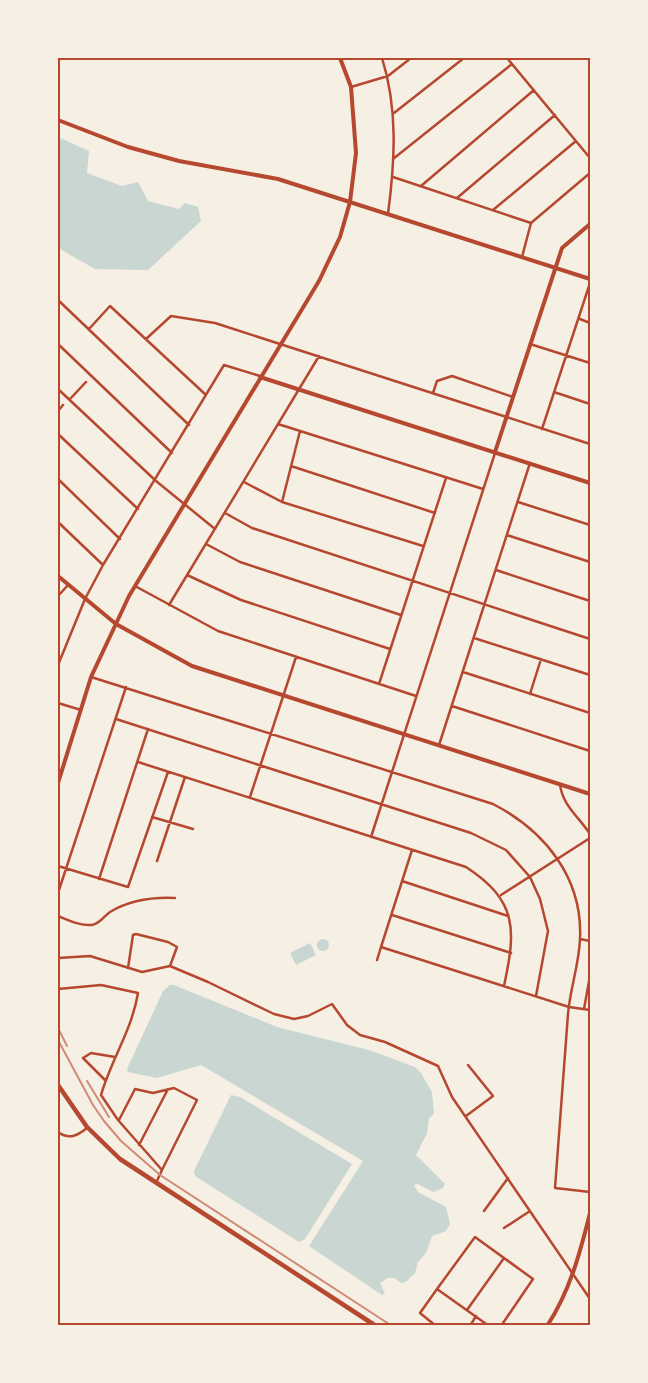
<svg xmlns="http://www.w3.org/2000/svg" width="648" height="1383" font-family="Signika,sans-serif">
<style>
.water{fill:#c9d6d2}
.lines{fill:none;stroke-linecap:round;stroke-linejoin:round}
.minor{stroke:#b5482f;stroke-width:2.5}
.tertiary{stroke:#b5482f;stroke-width:4}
.primary{stroke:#b5482f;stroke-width:4.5}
.rail{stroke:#cf8b77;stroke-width:2}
.neatline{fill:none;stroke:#b5482f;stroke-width:2}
</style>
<rect width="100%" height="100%" fill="#f6efe4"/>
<path class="water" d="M58,137L89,151L87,173L122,186L138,182L148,201L179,209L185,203L198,207L201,221L148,270L95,269L58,248Z
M317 945a6 6 0 1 1 12 0a6 6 0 1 1-12 0Z
M310,943L316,955L296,965L290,953Z
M170,985H174L277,1027L369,1050L415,1067L421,1073L432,1092L434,1114L429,1118L427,1133L416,1155L445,1184L443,1188L433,1192L418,1184L414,1185L418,1192L446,1207L450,1224L446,1231L432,1236L426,1253L418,1262L415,1273L406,1282L401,1283L395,1278H388L380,1283L385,1294L382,1295L309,1246L363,1161L201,1065L157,1078L128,1072L127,1069L163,991Z
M231,1095L240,1097L352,1164L305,1239L299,1242L195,1176L194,1171Z"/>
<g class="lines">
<path class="minor" d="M382,58C398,109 395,161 388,214
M507,58L590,158
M351,87L388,76L411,58
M394,113L464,58
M393,159L512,64
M393,177L531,223
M421,186L534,90
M457,198L555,115
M493,210L576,141
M522,257L531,223L590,173
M58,300L189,425
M580,319L590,323
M89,329L110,306L206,395
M146,339L171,316L215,323L590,444
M58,344L172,453
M530,344L590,363
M58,389L156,481L215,529
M554,392L590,404
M433,393L437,381L452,376L513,397
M70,399L86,382
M58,411L63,405
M278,424L483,489
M542,429L590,283
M58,434L138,509
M291,466L435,513
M58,479L120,539
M244,482L282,502L423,546
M282,502L300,431
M518,502L590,525
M225,513L252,528L590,639
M58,522L103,565
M507,535L590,562
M206,544L240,562L401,615
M496,570L590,601
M187,575L241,600L390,649
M135,586L218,631L416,696
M58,596L68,585
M169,605L319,356
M474,638L590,675
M58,665L85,599L103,565L224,365L260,376
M463,672L590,713
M91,677L493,804C545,831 583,878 580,939C579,965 570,989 568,1014C564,1072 559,1130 555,1188L590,1192
M379,684L446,478
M530,694L541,659
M58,703L81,710
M452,706L590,751
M116,719L471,833L506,850L530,877L540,899L548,931L536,996
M439,745L530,463
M138,762L466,867C518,901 516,930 504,986
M560,784C562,805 579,817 590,834
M250,797L296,657
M152,817L193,829
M371,837L495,453
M412,850L381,947L569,1007L590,1010
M157,861L185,777
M58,866L128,887L168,772
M99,879L148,729
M402,881L508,916
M58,893L126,687
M501,895L590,838
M392,915L511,953
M58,916C68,920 80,926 92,925C100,924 104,916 110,912C130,900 152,897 175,898
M580,939L590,941
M58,958L90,956L142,972L170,966L208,982L274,1014L294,1019L308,1016L332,1004L347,1025L360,1035L385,1042L438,1066L452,1097L590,1299
M377,960L381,947
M128,968L133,935L136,934L168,942L177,947L170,966
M58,989L101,985L138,993C132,1030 111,1060 101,1095L118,1120L162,1170L156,1183
M584,1009L590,976
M105,1080L83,1058L91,1053L115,1057
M466,1116L493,1096L468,1065
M119,1120L135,1089L153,1093L174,1088L197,1100L162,1170
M58,1132C69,1140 77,1136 87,1128
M139,1145L168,1089
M484,1211L508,1178
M504,1228L530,1211
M467,1310L504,1258
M436,1326L420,1313L437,1289
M470,1326L476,1316
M489,1326L437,1289L475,1237L533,1279L501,1326"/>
<path class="tertiary" d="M58,120L128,147L179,161L278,179L590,279
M260,377L590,483
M495,452L562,248L590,224
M58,576L116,624L192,666L590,794
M58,783L91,677L129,596L319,281L340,237L350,202L356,153L351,87L340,58
M547,1326C570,1291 580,1253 590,1213"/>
<path class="primary" d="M58,1085L87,1127L120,1159L376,1326"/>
<path class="rail" d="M58,1028L67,1046
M58,1040L93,1105L104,1121L121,1141L160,1175L392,1326
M87,1081L109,1117"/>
</g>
<rect width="648" height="1383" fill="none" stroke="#f6efe4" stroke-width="118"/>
<rect x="59" y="59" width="530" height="1265" class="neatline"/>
</svg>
